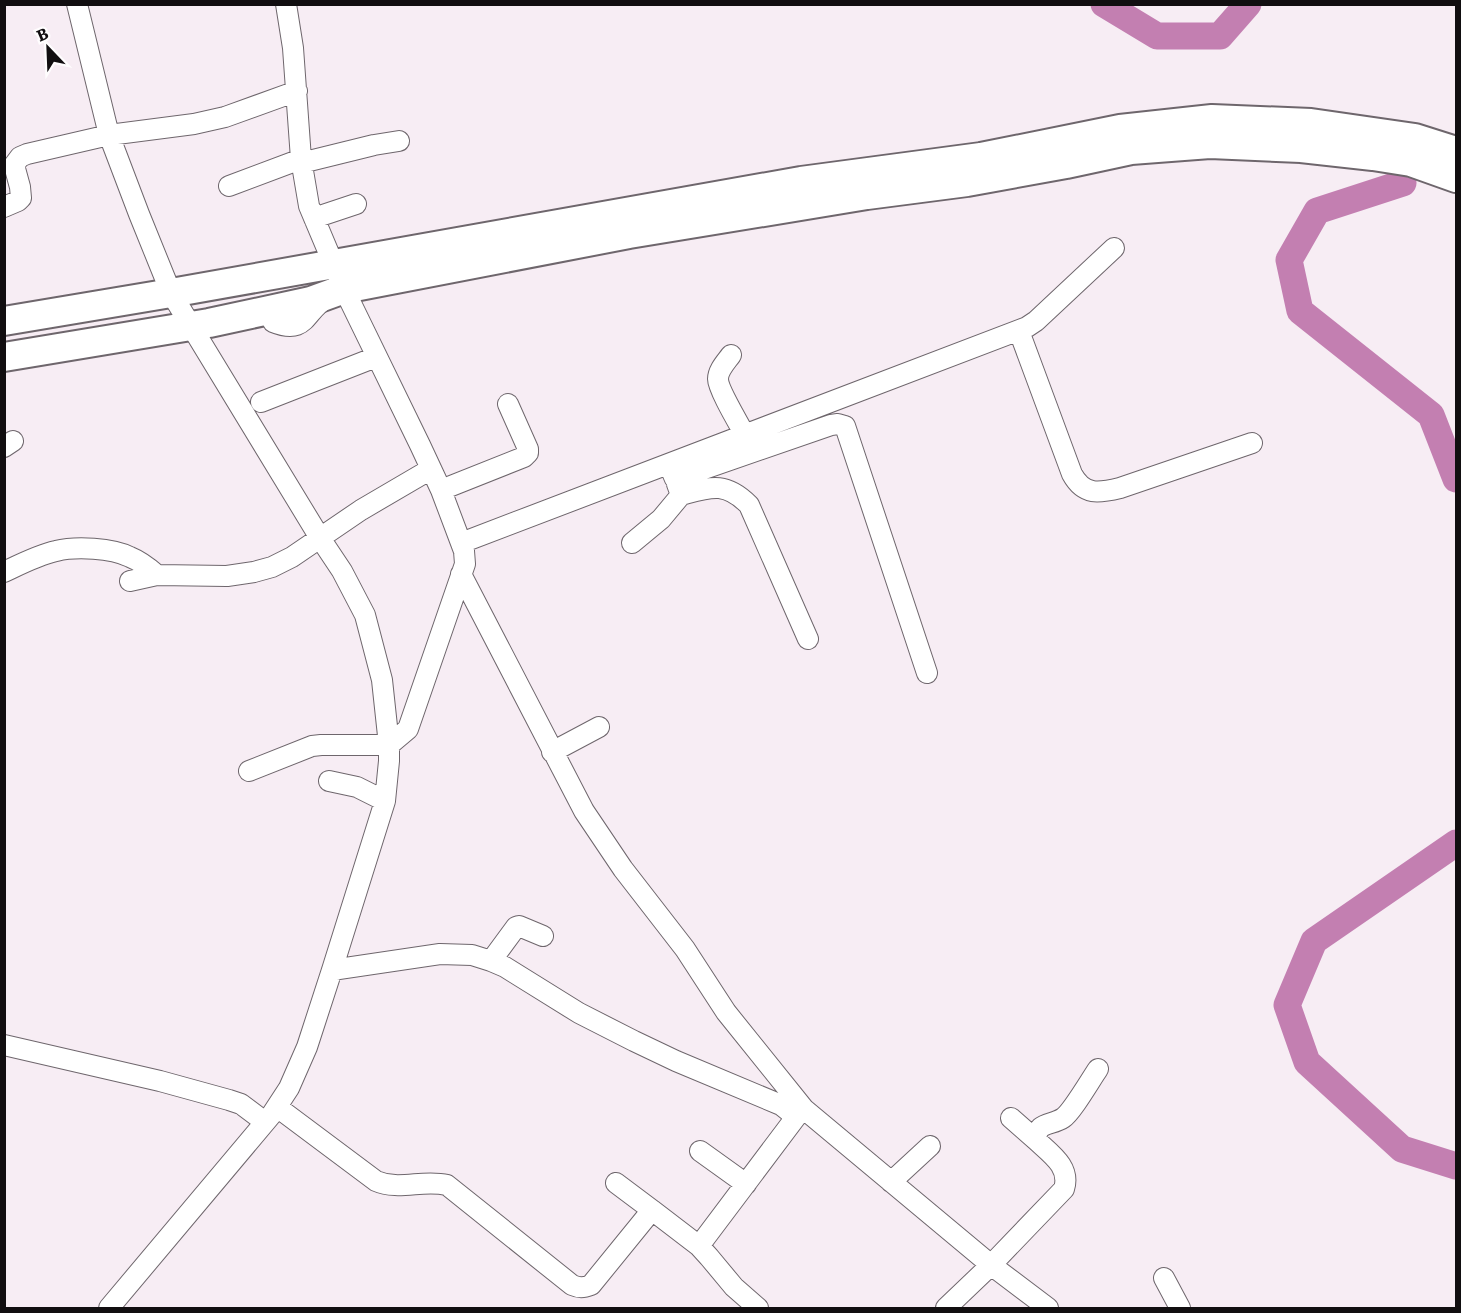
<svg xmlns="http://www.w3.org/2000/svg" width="1461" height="1313" font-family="Literata,serif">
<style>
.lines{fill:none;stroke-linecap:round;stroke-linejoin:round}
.river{stroke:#c37fb1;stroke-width:27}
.minor-casing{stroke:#6e666c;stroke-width:22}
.highway-casing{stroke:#6e666c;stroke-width:32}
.minor{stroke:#fff;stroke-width:20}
.highway{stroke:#fff;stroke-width:28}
</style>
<rect width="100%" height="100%" fill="#f7edf4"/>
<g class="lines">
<path class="river" d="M1104,4L1157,36H1220L1248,4
M1403,183L1317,211L1289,260L1300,311L1431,415L1456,479
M1456,843L1314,941L1287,1005L1307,1062L1402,1149L1456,1166"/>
<defs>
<path id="minor" d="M77,4L109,135L139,214L171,293L320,538L342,571L365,615L382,680L389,745V761L385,801L332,970L307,1047L289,1088L272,1114L109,1308
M301,163L374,145L399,141
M229,186L301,159
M4,207L18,201L21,198L20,187L14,165L20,157L27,154L109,135L194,124L225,117L297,91
M314,218L356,204
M273,322C307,336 304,311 327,298
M1019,331L1072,474C1084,496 1099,493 1120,488L1252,443
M731,355C726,362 718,370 718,379C718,389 739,424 745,435
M261,402L376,357
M4,447L13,441
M669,465L675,479L831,425L838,424L845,426L927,673
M441,490L524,457L528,453V449L508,404
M681,495C711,487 725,481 749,505L808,639
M461,543L1027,327L1036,321L1114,248
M632,543L661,519L681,495L677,484
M4,572C21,564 38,555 56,551C76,546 112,548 130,557C140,561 149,568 157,575
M461,574L584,811L623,869L685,949L726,1012L804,1109
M130,581L157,575L227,576L254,572L272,567L292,557L361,510L431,469
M552,752L599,727
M249,771L312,746L321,745H389L408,729L465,564L464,551L441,490L420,445L344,289L309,206L301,159L293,48L286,4
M329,781L357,787L385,801
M491,961L516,927L519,926L543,936
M332,970L440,954L472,955L491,961L505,967L579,1013L634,1041L676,1061L781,1105L796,1117L804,1109L991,1265L1048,1308
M4,1045L160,1081L229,1100L241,1104L265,1122
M277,1107L376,1181C399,1191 423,1179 447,1185L572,1285C579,1288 583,1288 591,1285L652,1210L699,1246L709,1257L734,1287L758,1308
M1011,1118L1036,1140
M700,1151L746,1184
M891,1182L930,1146
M616,1183L652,1210
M699,1246L796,1117
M1164,1278L1180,1308
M946,1308L991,1265L1064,1189C1071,1167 1051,1154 1036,1140C1037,1121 1051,1126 1063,1118C1072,1112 1091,1079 1098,1069"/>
<path id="highway" d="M4,321L171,293L801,181L981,157L1120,129L1212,119L1311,123L1415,138L1456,151
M4,357L209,323L311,301L344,289L629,234L867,195L967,182L1066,164L1131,150L1210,144L1301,148L1373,156L1411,162L1456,178"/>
</defs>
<use href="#minor" class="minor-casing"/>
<use href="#highway" class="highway-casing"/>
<use href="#minor" class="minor"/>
<use href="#highway" class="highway"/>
</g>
<rect width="1461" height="1313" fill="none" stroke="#110e10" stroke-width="12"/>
<g transform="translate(48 48) rotate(337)" stroke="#fffdfe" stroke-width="4.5" paint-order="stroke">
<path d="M0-4.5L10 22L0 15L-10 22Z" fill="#110e10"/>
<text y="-9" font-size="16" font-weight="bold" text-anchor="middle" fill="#110e10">B</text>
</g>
</svg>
